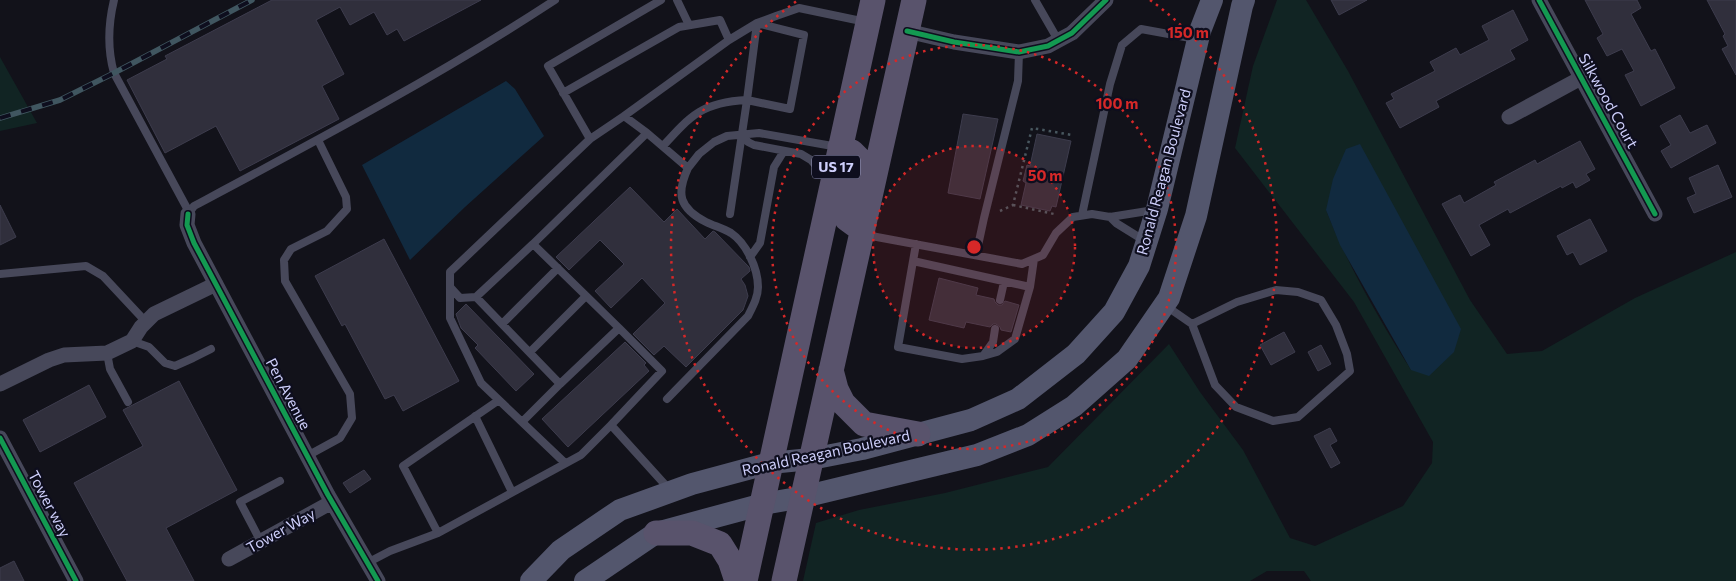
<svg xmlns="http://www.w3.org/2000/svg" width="1736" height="581" font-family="Commissioner,sans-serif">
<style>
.green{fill:#112423;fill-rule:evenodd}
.water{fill:#112a3f}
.building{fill:#302f3c;stroke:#3d3c4d}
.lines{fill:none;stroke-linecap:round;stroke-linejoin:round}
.path{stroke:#48575f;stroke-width:2.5;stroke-dasharray:2.5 4;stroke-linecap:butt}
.lane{stroke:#47485a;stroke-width:8}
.street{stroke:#47485a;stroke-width:15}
.secondary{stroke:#53566d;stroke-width:22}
.primary{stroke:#59536c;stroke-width:25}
.rail-casing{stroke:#405660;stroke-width:5.5}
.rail{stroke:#0e0e1e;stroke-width:4;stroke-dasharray:11;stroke-linecap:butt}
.cycleway-casing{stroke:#0e0e1e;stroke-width:8}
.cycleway{stroke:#139951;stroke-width:5}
.ring{fill:none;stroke:#d62828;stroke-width:2.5;stroke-dasharray:2.5 5}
.labels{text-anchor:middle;stroke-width:4.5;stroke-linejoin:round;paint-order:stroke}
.shield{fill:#0e0e1e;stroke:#9495b9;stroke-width:1}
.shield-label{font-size:14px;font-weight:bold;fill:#cecffb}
.street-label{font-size:15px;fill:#cecffb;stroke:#0e0e1e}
.centre{fill:#d62828;stroke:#0e0e1e;stroke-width:2.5}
.ring-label{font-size:15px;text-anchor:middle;font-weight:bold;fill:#d62828;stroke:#0e0e1e;stroke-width:4.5;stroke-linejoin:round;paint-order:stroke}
</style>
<rect width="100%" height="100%" fill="#12121a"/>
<path class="green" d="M1277,0H1306L1348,71L1470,300L1507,354L1542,351L1635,298L1736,252V581H1311L1304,571H1267L1250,581H803L816,523L859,510L945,493L1048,467L1169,344L1200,392L1243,450L1290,538L1315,546L1403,506L1432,463L1433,442L1354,302L1235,148L1253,66ZM1326,210L1411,370C1379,319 1348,266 1326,210Z
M0,57L37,123L0,131Z"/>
<path class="water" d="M506,81L515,89L544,136L465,207L410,260L362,165Z
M1360,144L1461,329L1454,352L1429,376L1411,370L1340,245L1326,210L1333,179L1346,149Z"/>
<path class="building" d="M272,0H481L404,41L397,29L387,35L374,12L350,25L340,7L316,20L344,74L322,86L339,119L240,171L216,126L165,153L127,80L167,59L165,56Z
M1331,0H1367L1339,15Z
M1585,0H1637L1641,8L1631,14L1651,51L1655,49L1675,88L1641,106L1625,75L1634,71L1622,49L1607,56L1597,38L1603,34Z
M1707,0H1736V75L1722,49L1728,46L1723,36L1725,34Z
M1513,10L1528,40L1510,50L1515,59L1436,101L1439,107L1400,128L1386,103L1394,99L1391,94L1435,71L1430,62L1456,48L1460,55L1489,40L1482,26Z
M963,114L998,119L980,199L948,193Z
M1680,115L1690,133L1707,125L1716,143L1671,168L1661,151L1671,145L1660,126Z
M1037,134L1071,141L1056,207L1052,206L1050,211L1021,205L1026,183L1023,181L1027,165L1030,166Z
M1580,141L1595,169L1586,174L1590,180L1576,188L1573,182L1562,188L1561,186L1510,213L1508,209L1479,225L1490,245L1471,256L1442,204L1460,195L1464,203L1496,185L1494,182L1535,160L1537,164Z
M1718,165L1732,197L1694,213L1687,198L1696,194L1689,178Z
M630,187L664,222L677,209L705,239L713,231L715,232L749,267L750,271L741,279L745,285L748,296L743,310L686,367L664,346L654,355L633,334L665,303L642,278L611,308L595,291L624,264L600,240L569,270L556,257Z
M0,205L16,237L0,245Z
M1590,219L1607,251L1580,265L1573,252L1567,255L1557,236Z
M384,239L459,381L403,411L394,395L385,399L345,324L342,326L315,276Z
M939,278L978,288L976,295L994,299L995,302L998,305H1002L1005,301L1019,305L1011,332L1001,330L1000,327L996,324H993L990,327L966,322L964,328L929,320Z
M466,304L534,374L516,391L475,348L478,345L461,328L456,314Z
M1284,332L1295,352L1271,365L1260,345Z
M625,342L646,363L644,365L649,371L568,447L542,419Z
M1321,345L1331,364L1318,371L1308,352Z
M179,381L237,490L166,528L194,581H127L74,483L143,446L123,410Z
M89,385L106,417L40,452L23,420Z
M1330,428L1337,441L1330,445L1340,463L1331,468L1314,436Z
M364,470L371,479L350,493L343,483Z
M14,561L24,581H0V568Z"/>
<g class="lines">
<path class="path" d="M1013,205L1054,214
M1000,211L1013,205L1032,128L1072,135"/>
<path class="lane" d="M114,0C108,25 107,48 114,73L189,212
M677,0L689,25
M1035,0L1058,40
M563,93L679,27L720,20L729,40
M624,116L729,40L757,23L776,16L799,8L866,22
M647,133L533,244L619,328L560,384L476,297L460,298L450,287V272L590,139L624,116L647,133L688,168L699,154L714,142L727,136L759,133L838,147
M743,135L748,142L754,145L801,154L811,160L828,179
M590,139L548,66L661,0
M663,146C691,115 703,102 747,100L757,23L804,35L790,109L747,100L730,214
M188,214L194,206C316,141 439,76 555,0
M1082,215L1110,84L1122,45L1141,29L1196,39
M1110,217L1116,223L1145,241
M866,235L1022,264L1043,255L1056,233L1073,217L1092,214L1110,217L1154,210
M916,244L898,347L962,359L983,356L993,342L995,329
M976,255L984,218L1018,81L1019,52
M750,257L760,243L774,167L784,151
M913,261L1030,287
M0,274L86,266L103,276L146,322
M450,287V318L481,383L565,463
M476,297L533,244
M1000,300L1004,282
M1166,306L1192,324L1215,385L1236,407L1273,421L1298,417L1350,371L1347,354L1336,325L1321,300L1298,292L1276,290L1237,302L1192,324
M502,324L558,268
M619,328L662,371L611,425L669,489
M132,341L149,347L165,363L175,366L193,358L211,349
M530,352L586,296
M107,353L110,369L128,402
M983,356L997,352L1015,339L1030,287L1034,259
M667,399L748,316C753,306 758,297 758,287C758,268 746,243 731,233C723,228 714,226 706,222C679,208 676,194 688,168
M475,416L512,492
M522,422L560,384
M307,456L340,438L352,418L350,394L285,281L284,260L291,249L327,231L347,209L346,197L318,140
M438,533L403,466L499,400
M261,542L240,502L280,481
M367,563L390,551L438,533L581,455L611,425"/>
<path class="street" d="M1539,0L1655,214
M907,31L954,42L1019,52L1048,46L1072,33L1106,0
M1509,117L1581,78
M188,214L187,225L194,243L328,495L378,581
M0,384L49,360L64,355L107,353L132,341L141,327L154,314L216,284
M0,438L76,581
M229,559L332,502"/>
<path class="secondary" d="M531,581L561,550L620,510L692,484L770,463L811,459L862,449L971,420L1018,399L1076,354L1114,312L1139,266L1157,209L1200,31L1212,0
M585,581L656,533L763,504L803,497L977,455L1028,435L1074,406L1127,359L1169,298L1196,216L1242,6L1244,0"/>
<path class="primary" d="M840,147L852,152L858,158L846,213L847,219L862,230
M831,370L836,389L843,403L864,424L918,434
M656,533H692L720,544L730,560L737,581
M745,581L873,0
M784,581L914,0"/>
<defs>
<path id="rail" d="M0,118L60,100L114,73L252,0"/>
</defs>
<use href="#rail" class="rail-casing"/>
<use href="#rail" class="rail"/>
<defs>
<path id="cycleway" d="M1539,0L1655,214
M907,31L954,42L1019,52L1048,46L1072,33L1106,0
M188,214L187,225L194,243L328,495L378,581
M0,438L76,581"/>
</defs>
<use href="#cycleway" class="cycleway-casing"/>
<use href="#cycleway" class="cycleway"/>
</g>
<circle cx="974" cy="247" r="101" fill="#d62828" fill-opacity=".12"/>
<g class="ring">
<circle cx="974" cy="247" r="101"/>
<circle cx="974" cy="247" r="202"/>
<path d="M1150 0A303 303 0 1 1 798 0"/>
</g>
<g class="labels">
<rect class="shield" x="812" y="155.5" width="48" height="23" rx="4"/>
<g class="shield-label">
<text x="836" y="172">US 17</text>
</g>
<g class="street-label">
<text transform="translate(1608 101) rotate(61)" y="5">Silkwood Court</text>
<text transform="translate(1164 172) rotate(-75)" y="5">Ronald Reagan Boulevard</text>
<text transform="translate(288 394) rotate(62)" y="5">Pen Avenue</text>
<text transform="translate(826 453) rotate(-12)" y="5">Ronald Reagan Boulevard</text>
<text transform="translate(49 504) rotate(62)" y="5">Tower way</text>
<text transform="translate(281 531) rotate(-29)" y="5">Tower Way</text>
</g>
</g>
<circle cx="974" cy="247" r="8" class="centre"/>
<g class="ring-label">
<text x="1188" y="38">150 m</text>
<text x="1117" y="109">100 m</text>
<text x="1045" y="181">50 m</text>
</g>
</svg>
